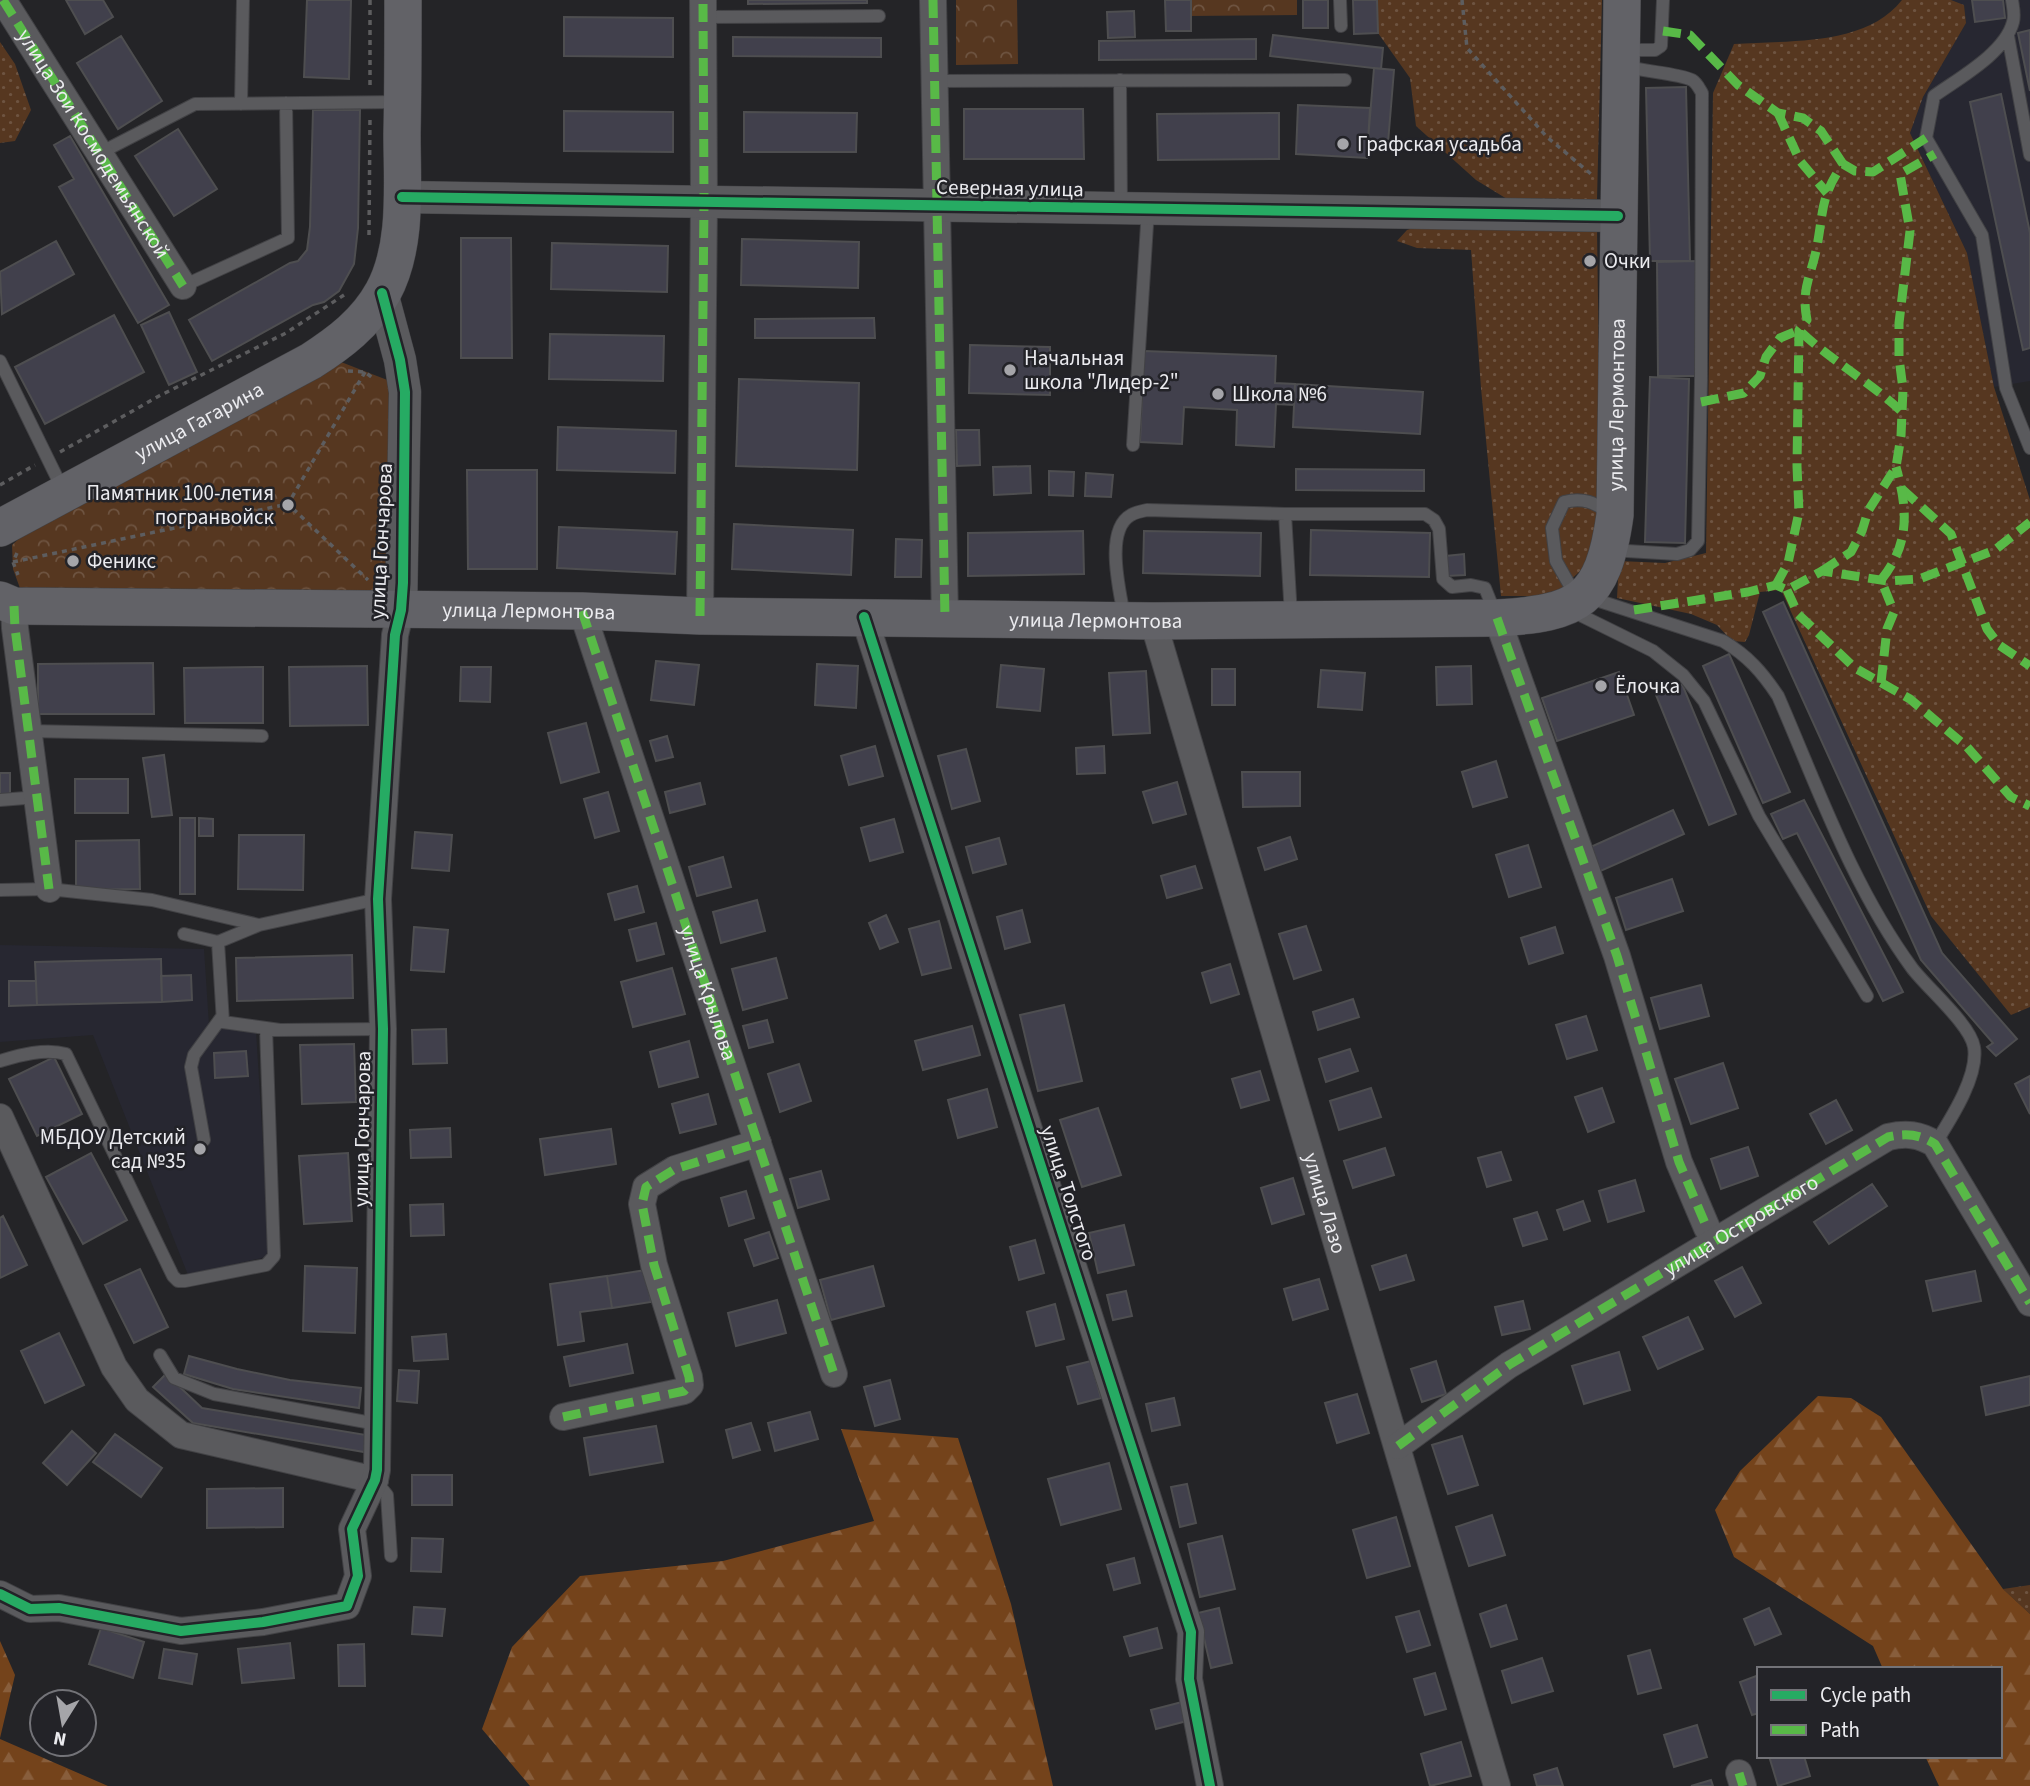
<svg xmlns="http://www.w3.org/2000/svg" width="2030" height="1786" font-family="'Source Sans 3',sans-serif">
<style>
.built{fill:#272731}
.grass{fill:url(#grass-dots)}
.forest{fill:url(#forest-firs)}
.park{fill:url(#park-crowns)}
.building{fill:#41404c;stroke:#4e4e50;stroke-width:2}
.lines{fill:none;stroke-linecap:round;stroke-linejoin:round}
.service-casing{stroke:#424245;stroke-width:14}
.minor-casing{stroke:#424245;stroke-width:28}
.tertiary-casing{stroke:#424245;stroke-width:33}
.secondary-casing{stroke:#424245;stroke-width:38}
.path{stroke:#5d5d5f;stroke-width:3.5;stroke-dasharray:5 5;stroke-linecap:butt}
.service{stroke:#5a5a5d;stroke-width:12}
.minor{stroke:#5a5a5d;stroke-width:26}
.tertiary{stroke:#5a5a5d;stroke-width:32}
.secondary{stroke:#626267;stroke-width:37}
.quiet{stroke:#58b947;stroke-width:9;stroke-dasharray:18 9;stroke-linecap:butt}
.cycleway-casing{stroke:#232328;stroke-width:15}
.cycleway{stroke:#26ab63;stroke-width:10}
.poi-dot{fill:#a5a5a9;stroke:#232328;stroke-width:2.5}
.labels{text-anchor:middle;stroke-width:5;stroke-linejoin:round;paint-order:stroke}
.street-label{font-size:21px;fill:#ebebef;stroke:#232328}
.poi-label{font-size:21px;fill:#ebebef;stroke:#232328;text-anchor:start}
</style>
<defs>
<pattern id="grass-dots" width="8" height="8" patternUnits="userSpaceOnUse" patternTransform="scale(1.75)"><rect width="8" height="8" fill="#563720"/><path d="M2 2h.1M6 6h.1" fill="none" stroke="#6e5441" stroke-width="1.8" stroke-linecap="round"/></pattern>
<pattern id="forest-firs" width="22" height="20" patternUnits="userSpaceOnUse" patternTransform="scale(1.75)"><rect width="22" height="20" fill="#74431b"/><path d="M5 1l3.5 6h-7zM16 11l3.5 6h-7z" fill="#885e3c"/></pattern>
<pattern id="park-crowns" width="20" height="18" patternUnits="userSpaceOnUse" patternTransform="scale(1.75)"><rect width="20" height="18" fill="#563720"/><path d="M2 6a3 3 0 1 1 6 0M12 15a3 3 0 1 1 6 0" fill="none" stroke="#6e5441"/></pattern>
</defs>
<rect width="100%" height="100%" fill="#242427"/>
<path class="built" d="M1951,0H2030V381L1994,387L1967,253L1910,133L1923,97L1966,23L1964,5Z
M0,945L204,949L209,1025L256,1031L270,1256L188,1275L93,1035L0,1042Z"/>
<path class="grass" d="M1377,0H1602L1597,199H1507L1476,180L1416,126L1410,78L1378,33Z
M1902,0H1951L1964,5L1966,23L1923,97L1910,133L1967,253L1994,387L2030,500V1007L2011,1015L1931,916L1781,590L1760,592L1749,635L1745,642L1732,641L1717,625L1691,614L1617,598L1619,561L1665,563L1706,553L1713,93L1734,44C1788,40 1865,47 1902,0Z
M0,42L15,64L31,110L15,141L0,143Z
M1423,225L1597,228L1600,447L1599,506L1590,562L1553,596H1501L1481,388L1471,250L1417,248L1397,241L1407,230Z
M2030,1585V1614L2003,1589Z"/>
<path class="forest" d="M1818,1396L1851,1398L1881,1417L2003,1589L2030,1614V1786H1939L1925,1756H2000V1669H1883L1873,1646L1734,1557L1715,1510L1740,1471Z
M841,1429L958,1438L1011,1604L1053,1786H530L482,1729L512,1647L580,1576L723,1561L874,1521Z
M0,1641L15,1675L0,1738Z
M0,1739L108,1786H0Z"/>
<path class="park" d="M956,0H1017L1018,64L956,65Z
M1187,0H1297V15L1187,16Z
M341,362L395,383L387,591H21L13,569L12,545L31,528Z"/>
<path class="building" d="M66,0H103L113,17L85,34Z
M307,0H351L349,79L304,77Z
M748,0H867V3L748,4Z
M1165,0H1191V31H1166Z
M1303,0H1328V28H1303Z
M1353,0H1377L1378,33L1354,34Z
M1972,0H2003L2005,18L1975,22Z
M1134,11L1135,37L1108,38L1107,12Z
M564,17L673,18V57L564,56Z
M2030,30V91L2018,33Z
M1273,35L1383,48L1381,69L1270,56Z
M121,36L162,101L118,129L77,63Z
M733,37L881,38V57L733,56Z
M1256,39V59L1099,60V41Z
M1374,68L1394,70L1388,143L1368,141Z
M1686,87L1690,261H1650L1646,88Z
M2001,94L2030,233V348L2023,350L1970,102Z
M1298,105L1370,108L1367,158L1296,154Z
M964,109H1083L1084,159H964Z
M313,110H360L358,228L354,264L339,291L324,302L313,305L212,361L189,320L290,263L298,261L307,250L310,227Z
M564,111L673,112V152L564,151Z
M744,112L857,113L856,152H744Z
M1279,113V159L1158,160L1157,114Z
M178,129L217,189L174,216L135,156Z
M70,136L169,305L138,323L59,187L74,179L54,145Z
M461,238H511L512,358H461Z
M742,239L859,242L858,288L741,285Z
M56,241L74,274L2,314L0,272Z
M552,243L668,246L667,292L551,289Z
M1697,261L1698,376H1658L1657,262Z
M169,312L197,372L169,385L141,325Z
M114,315L144,372L45,424L15,367Z
M874,318L875,338H755V319Z
M550,334L664,336L663,381L549,379Z
M970,345L1050,347V395L969,393Z
M1144,351L1276,356L1275,383L1295,384L1294,405L1276,404L1274,447L1236,445L1237,410L1184,407L1182,444L1140,442Z
M1650,377L1689,379L1685,543L1645,542Z
M739,379L859,383L857,470L736,466Z
M1295,384L1423,392L1420,434L1293,427Z
M558,427L676,431L675,473L557,470Z
M956,430H979L980,465L957,466Z
M1030,466L1031,493L994,495L993,467Z
M1296,469L1424,470V491L1296,490Z
M467,470H537V569H468Z
M1049,471L1074,472L1073,496L1049,495Z
M1086,473L1113,475L1111,497L1085,496Z
M734,524L853,530L851,575L732,569Z
M559,527L677,532L675,574L557,568Z
M1311,530L1430,533L1429,577L1310,575Z
M1083,531L1084,574L968,576V533Z
M1144,531L1261,533L1260,576L1143,573Z
M896,539L922,540L921,577H895Z
M1464,554L1465,575L1447,576L1446,556Z
M1783,602L1942,953L2017,1039L1996,1056L1987,1047L1993,1043L1921,960L1763,612Z
M1729,654L1790,792L1763,803L1703,666Z
M656,661L699,665L694,705L651,700Z
M153,663L154,714H38V664Z
M817,664L858,666L856,708L815,705Z
M1001,665L1044,669L1040,711L997,707Z
M367,666L368,725L290,726L289,667Z
M1471,666L1472,704L1437,705L1436,667Z
M263,667V723H185L184,668Z
M461,667H491L490,702L460,701Z
M1212,669H1235V705H1212Z
M1321,670L1365,673L1362,710L1318,707Z
M1146,671L1150,733L1113,735L1109,673Z
M1619,672L1634,715L1557,741L1542,698Z
M1682,684L1736,814L1709,825L1656,695Z
M586,723L599,772L561,783L548,733Z
M667,736L673,757L656,761L650,741Z
M875,746L883,776L849,785L841,756Z
M1104,746L1105,773L1077,774L1076,748Z
M966,749L980,801L952,809L938,756Z
M164,755L172,815L152,817L143,758Z
M1496,761L1507,797L1473,807L1462,772Z
M1242,772H1300V806L1243,807Z
M0,773H10V796H0Z
M75,779H128V813H75Z
M1177,782L1186,814L1153,823L1143,792Z
M700,783L705,804L670,813L665,792Z
M608,792L619,831L595,838L584,799Z
M1804,800L1903,992L1883,1001L1797,833L1783,839L1771,814Z
M1673,810L1684,834L1596,873L1586,849Z
M180,818H195V894H180Z
M199,818L213,819V836H199Z
M894,819L903,852L870,861L861,828Z
M415,832L452,835L449,871L412,868Z
M239,835H304L303,890L238,889Z
M1290,837L1297,859L1265,870L1258,848Z
M999,838L1006,864L973,873L966,847Z
M139,840L140,889L76,890V841Z
M1528,845L1541,887L1509,897L1496,855Z
M723,857L731,887L697,896L689,867Z
M1195,866L1202,888L1167,898L1161,876Z
M1672,879L1683,911L1626,930L1616,898Z
M637,886L644,912L615,920L608,894Z
M757,900L765,931L721,943L713,912Z
M1022,910L1030,942L1005,949L997,917Z
M886,915L898,942L880,949L869,923Z
M939,921L951,968L922,975L909,929Z
M656,923L664,954L637,961L629,930Z
M1306,926L1321,970L1294,979L1279,934Z
M414,927L448,930L444,972L411,970Z
M1555,927L1563,953L1529,964L1521,938Z
M352,955L353,998L237,1001L236,958Z
M776,958L787,998L743,1010L732,969Z
M161,959L162,1002L37,1005L35,962Z
M1230,964L1239,994L1211,1003L1202,973Z
M672,968L685,1014L633,1027L621,982Z
M191,975L192,1000L162,1002L161,976Z
M9,981H36L37,1005L9,1006Z
M1701,985L1709,1016L1660,1029L1651,998Z
M1353,999L1359,1017L1318,1030L1313,1012Z
M1064,1005L1082,1081L1038,1091L1020,1015Z
M1586,1016L1597,1050L1567,1059L1556,1025Z
M767,1020L773,1042L749,1048L743,1026Z
M972,1026L980,1055L923,1070L915,1041Z
M446,1029L447,1063L413,1064L412,1030Z
M689,1041L698,1077L659,1087L650,1052Z
M354,1044L356,1102L302,1104L300,1045Z
M1350,1049L1358,1071L1326,1082L1319,1059Z
M246,1051L248,1076L215,1078L214,1053Z
M54,1057L82,1114L37,1136L9,1079Z
M1723,1063L1738,1108L1691,1124L1675,1079Z
M799,1064L811,1101L780,1112L768,1074Z
M1260,1071L1269,1100L1241,1108L1232,1079Z
M2030,1076V1114L2015,1084Z
M1371,1088L1381,1117L1339,1130L1330,1101Z
M1602,1088L1614,1122L1588,1132L1575,1097Z
M987,1089L997,1127L958,1138L948,1100Z
M708,1094L716,1124L680,1133L672,1104Z
M1836,1100L1852,1130L1826,1144L1810,1114Z
M1098,1108L1121,1175L1082,1187L1060,1120Z
M450,1128L451,1157L411,1158L410,1130Z
M611,1129L616,1164L545,1175L540,1139Z
M1748,1147L1758,1176L1721,1189L1711,1159Z
M1385,1148L1394,1175L1353,1188L1344,1161Z
M1501,1152L1511,1180L1487,1187L1478,1158Z
M91,1153L127,1220L83,1244L46,1177Z
M348,1153L352,1221L304,1224L299,1156Z
M821,1171L829,1199L798,1208L790,1179Z
M1293,1178L1304,1214L1272,1224L1261,1188Z
M1635,1180L1644,1211L1608,1222L1599,1191Z
M1872,1184L1887,1206L1829,1244L1814,1222Z
M746,1191L754,1218L729,1226L721,1198Z
M1583,1201L1590,1221L1564,1230L1557,1210Z
M443,1204L444,1235L411,1236L410,1205Z
M1537,1212L1547,1239L1523,1246L1514,1219Z
M3,1216L27,1265L0,1278V1218Z
M1124,1225L1134,1265L1098,1273L1089,1233Z
M769,1232L778,1258L754,1266L745,1240Z
M1035,1240L1044,1273L1019,1280L1010,1247Z
M1406,1255L1414,1280L1380,1290L1372,1266Z
M305,1266L357,1268L355,1333L303,1331Z
M873,1266L884,1306L831,1320L820,1280Z
M1742,1267L1761,1303L1735,1317L1715,1281Z
M140,1269L168,1327L134,1343L105,1285Z
M646,1270L651,1302L612,1308L607,1276Z
M1975,1271L1981,1301L1933,1311L1926,1281Z
M607,1276L612,1308L580,1312L584,1341L558,1345L550,1284Z
M1319,1279L1328,1309L1293,1320L1284,1289Z
M1126,1291L1132,1316L1113,1320L1107,1295Z
M777,1300L786,1333L736,1346L728,1313Z
M1523,1301L1530,1329L1502,1335L1495,1307Z
M1055,1304L1064,1339L1036,1346L1027,1312Z
M1688,1317L1703,1349L1658,1369L1643,1337Z
M59,1333L84,1385L45,1403L21,1351Z
M446,1334L448,1359L414,1361L412,1337Z
M627,1344L633,1373L570,1386L564,1357Z
M1619,1352L1630,1390L1584,1404L1572,1366Z
M189,1356L237,1369L290,1380L361,1388L359,1408L233,1389L184,1374Z
M1091,1361L1101,1398L1078,1404L1067,1367Z
M1436,1361L1446,1394L1422,1402L1411,1369Z
M399,1370L419,1371L417,1403L397,1401Z
M166,1374L202,1408L366,1435L364,1452L193,1423L153,1387Z
M2030,1376V1405L1986,1415L1981,1387Z
M890,1380L900,1419L875,1426L864,1387Z
M1357,1394L1369,1433L1337,1443L1325,1403Z
M1174,1398L1180,1425L1152,1431L1146,1404Z
M810,1412L818,1439L775,1451L768,1423Z
M751,1423L760,1450L733,1458L726,1430Z
M656,1426L663,1462L590,1475L584,1438Z
M72,1431L96,1453L67,1485L43,1463Z
M115,1434L162,1468L141,1497L93,1462Z
M1462,1436L1478,1485L1448,1494L1432,1445Z
M1109,1463L1121,1509L1061,1525L1048,1479Z
M412,1475H452V1505H412Z
M1187,1484L1196,1523L1180,1527L1171,1487Z
M283,1488V1527L207,1528V1489Z
M1492,1515L1505,1555L1469,1566L1456,1527Z
M1396,1517L1410,1566L1367,1578L1353,1530Z
M1222,1536L1235,1589L1200,1597L1188,1544Z
M412,1538L443,1539L441,1572L411,1571Z
M1134,1558L1140,1583L1114,1590L1107,1565Z
M1506,1605L1517,1639L1491,1647L1480,1614Z
M414,1607L445,1609L442,1636L412,1634Z
M1219,1608L1232,1663L1211,1668L1198,1613Z
M1769,1608L1781,1634L1755,1645L1744,1619Z
M1419,1611L1430,1645L1407,1652L1396,1617Z
M101,1628L144,1642L133,1678L89,1664Z
M1157,1628L1162,1648L1130,1656L1124,1637Z
M290,1643L294,1678L242,1683L238,1649Z
M364,1644L365,1686H339L338,1645Z
M164,1649L197,1654L192,1684L159,1678Z
M1650,1650L1661,1688L1638,1694L1628,1656Z
M1542,1658L1553,1691L1512,1703L1502,1671Z
M1435,1673L1446,1709L1425,1715L1414,1679Z
M1759,1675V1713L1752,1715L1740,1682Z
M1182,1702L1187,1721L1156,1729L1151,1710Z
M1697,1725L1707,1757L1674,1767L1664,1735Z
M1461,1742L1471,1776L1430,1786L1421,1754Z
M1769,1756H1804L1810,1776L1778,1786Z
M1557,1768L1563,1786H1537L1534,1775Z
M1711,1780L1713,1786H1691Z"/>
<g class="lines">
<defs>
<path id="service" d="M1340,0L1341,26
M2012,0C2013,7 2015,15 2013,22C2005,53 1959,78 1934,96L1926,138L1982,235L2006,388L2030,448
M703,17L879,16
M2008,36L2030,155
M1625,50H1655L1661,46L1663,0
M1120,80L1121,208
M933,81L1345,80
M241,104L243,0
M100,153L195,104L399,102
M183,286L288,238L286,103
M0,361L64,492
M1133,445L1148,209
M1611,513C1594,503 1584,497 1564,502L1552,528L1556,561L1569,584L1584,596L1723,641C1748,656 1762,672 1778,696C1818,788 1852,886 1912,968C1927,988 1970,1024 1974,1047C1979,1076 1950,1120 1935,1144
M1285,514L1291,616
M1610,550L1677,554L1690,550L1698,541L1701,380L1702,93C1699,88 1697,83 1692,80C1677,73 1644,72 1625,66
M1572,611L1653,651L1683,675L1704,701L1759,816L1867,996
M1124,616C1120,591 1104,530 1131,515C1136,512 1142,511 1147,510L1285,514H1425L1434,520L1439,529L1443,579L1452,587L1471,585L1485,588L1495,613
M29,731L262,736
M0,800L38,797
M0,890L49,889L152,900L259,925
M184,934L218,942L259,925L378,899
M218,942L223,1022L280,1030L383,1029
M0,1061C20,1055 45,1048 66,1054L173,1276L178,1281H185L266,1265L274,1256L266,1028
M204,1140L191,1067L194,1055L221,1018
M160,1355L174,1378L214,1394L377,1424
M375,1480L387,1495L391,1556"/>
<g id="minor">
<path d="M3,0L183,286"/>
<path d="M933,0L945,618"/>
<path d="M14,606L15,628L49,889"/>
<path id="s1" d="M582,611L834,1374"/>
<path d="M700,616L704,202L703,0"/>
<path d="M864,617L1191,1632L1189,1679L1210,1786"/>
<path d="M1497,618L1617,956L1679,1162L1707,1228"/>
<path id="s2" d="M1153,621L1497,1786"/>
<path d="M0,1117L114,1367L137,1400L181,1435L375,1480"/>
<path d="M563,1417L684,1391L690,1385L689,1377L654,1265L642,1204L646,1187L675,1169L758,1143"/>
<path d="M1398,1446L1509,1365L1888,1137C1906,1133 1919,1134 1935,1144L2030,1303"/>
<path d="M0,1594L30,1609L59,1608L181,1631L263,1622L347,1606L358,1576L352,1529L375,1480L377,1470L383,1029L378,899L395,635L401,610"/>
<path d="M1739,1773L1743,1786"/>
</g>
<path id="tertiary" d="M402,197L1618,216
M382,293L400,360L405,392L401,610"/>
<g id="secondary">
<path id="s3" d="M0,528L311,361C339,343 366,323 383,292C408,246 402,185 402,134C403,89 403,45 403,0"/>
<path id="s4" d="M0,600L14,606L582,611L700,616L1153,621L1497,618C1579,613 1603,601 1615,515L1622,0"/>
</g>
</defs>
<use href="#service" class="service-casing"/>
<use href="#minor" class="minor-casing"/>
<use href="#tertiary" class="tertiary-casing"/>
<use href="#secondary" class="secondary-casing"/>
<path class="path" d="M370,0V88
M1462,0L1467,48L1547,137L1591,174
M369,235L370,117
M348,371L365,372L375,380
M365,372L288,504L368,580
M60,452L159,396L286,333L344,295
M0,485L35,465
M17,553L13,562L18,575
M13,562L288,504"/>
<use href="#service" class="service"/>
<use href="#minor" class="minor"/>
<use href="#tertiary" class="tertiary"/>
<use href="#secondary" class="secondary"/>
<g class="quiet">
<path id="s5" d="M3,0L183,286"/>
<path d="M933,0L945,618"/>
<path d="M1663,31L1690,35L1738,85L1778,113L1803,118L1821,131L1843,164"/>
<path d="M1778,113L1800,161L1827,193"/>
<path d="M1701,402L1744,393L1760,376L1766,357L1780,338L1799,330C1830,360 1869,381 1901,411"/>
<path d="M1902,489L1951,534L1987,629L1999,645L2030,666"/>
<path d="M1822,571L1851,552L1862,531L1868,511L1896,467L1901,436L1903,389L1899,358V323L1910,231L1900,174L1935,154"/>
<path d="M1776,585L1788,563L1799,512L1797,466L1799,330L1807,320C1801,290 1810,278 1816,251C1824,213 1819,198 1843,164L1855,171L1873,172L1926,138"/>
<path d="M1787,590L1798,614L1855,668L1910,699L1967,747L2011,797L2030,806"/>
<path d="M14,606L15,628L49,889"/>
<path d="M1634,610L1748,592L1776,585L1787,590L1822,571L1887,581L1919,579L1995,550L2030,522"/>
<path d="M582,611L834,1374"/>
<path d="M700,616L704,202L703,0"/>
<path d="M1497,618L1617,956L1679,1162L1707,1228"/>
<path d="M1881,683L1887,629L1894,612L1881,580C1910,544 1908,510 1896,467"/>
<path d="M563,1417L684,1391L690,1385L689,1377L654,1265L642,1204L646,1187L675,1169L758,1143"/>
<path id="s6" d="M1398,1446L1509,1365L1888,1137C1906,1133 1919,1134 1935,1144L2030,1303"/>
<path d="M1739,1773L1743,1786"/>
</g>
<defs>
<path id="cycleway" d="M402,197L1618,216
M864,617L1191,1632L1189,1679L1210,1786
M0,1594L30,1609L59,1608L181,1631L263,1622L347,1606L358,1576L352,1529L375,1480L377,1470L383,1029L378,899L395,635L401,610L403,583L405,392L400,360L382,293"/>
</defs>
<use href="#cycleway" class="cycleway-casing"/>
<use href="#cycleway" class="cycleway"/>
</g>
<g class="poi-dot">
<circle cx="1343" cy="144" r="7"/>
<circle cx="1590" cy="261" r="7"/>
<circle cx="1010" cy="370" r="7"/>
<circle cx="1218" cy="394" r="7"/>
<circle cx="288" cy="505" r="7"/>
<circle cx="73" cy="561" r="7"/>
<circle cx="1601" cy="686" r="7"/>
<circle cx="200" cy="1149" r="7"/>
</g>
<g class="labels">
<g class="street-label">
<text dy="7" stroke="none"><textPath href="#s5" startOffset="170">улица Зои Космодемьянской</textPath></text>
<text transform="translate(1010 188) rotate(1)" y="7">Северная улица</text>
<text dy="7" stroke="none"><textPath href="#s4" startOffset="1788">улица Лермонтова</textPath></text>
<text dy="7" stroke="none"><textPath href="#s3" startOffset="226">улица Гагарина</textPath></text>
<text transform="translate(381 541) rotate(-87)" y="7">улица Гончарова</text>
<text dy="7" stroke="none"><textPath href="#s4" startOffset="530">улица Лермонтова</textPath></text>
<text dy="7" stroke="none"><textPath href="#s4" startOffset="1097">улица Лермонтова</textPath></text>
<text dy="7" stroke="none"><textPath href="#s1" startOffset="402">улица Крылова</textPath></text>
<text transform="translate(362 1129) rotate(-89)" y="7">улица Гончарова</text>
<text transform="translate(1069 1193) rotate(72)" y="7">улица Толстого</text>
<text dy="7" stroke="none"><textPath href="#s2" startOffset="607">улица Лазо</textPath></text>
<text dy="7" stroke="none"><textPath href="#s6" startOffset="408">улица Островского</textPath></text>
</g>
<g class="poi-label">
<text x="1357" y="151">Графская усадьба</text>
<text x="1604" y="268">Очки</text>
<text x="1024" y="365">Начальная<tspan x="1024" dy="24">школа "Лидер-2"</tspan></text>
<text x="1232" y="401">Школа №6</text>
<text x="274" y="500" text-anchor="end">Памятник 100-летия<tspan x="274" dy="24">погранвойск</tspan></text>
<text x="87" y="568">Феникс</text>
<text x="1615" y="693">Ёлочка</text>
<text x="186" y="1144" text-anchor="end">МБДОУ Детский<tspan x="186" dy="24">сад №35</tspan></text>
</g>
</g>
<rect x="1757" y="1667" width="245" height="91" fill="#232328" stroke="#737378" stroke-width="2"/>
<rect x="1771" y="1690" width="35" height="10" fill="#26ab63" stroke="#737378" stroke-width="2"/>
<text x="1820" y="1702" font-size="21" fill="#ebebef">Cycle path</text>
<rect x="1771" y="1725" width="35" height="10" fill="#58b947" stroke="#737378" stroke-width="2"/>
<text x="1820" y="1737" font-size="21" fill="#ebebef">Path</text>
<g transform="translate(63 1723) rotate(191)"><circle r="33" fill="#232328" stroke="#737378" stroke-width="2"/>
<path d="M0-5L12 26L0 18L-12 26Z" fill="#a5a5a9"/>
<text y="-10" font-size="19" font-weight="bold" text-anchor="middle" fill="#ebebef">N</text>
</g>
</svg>
